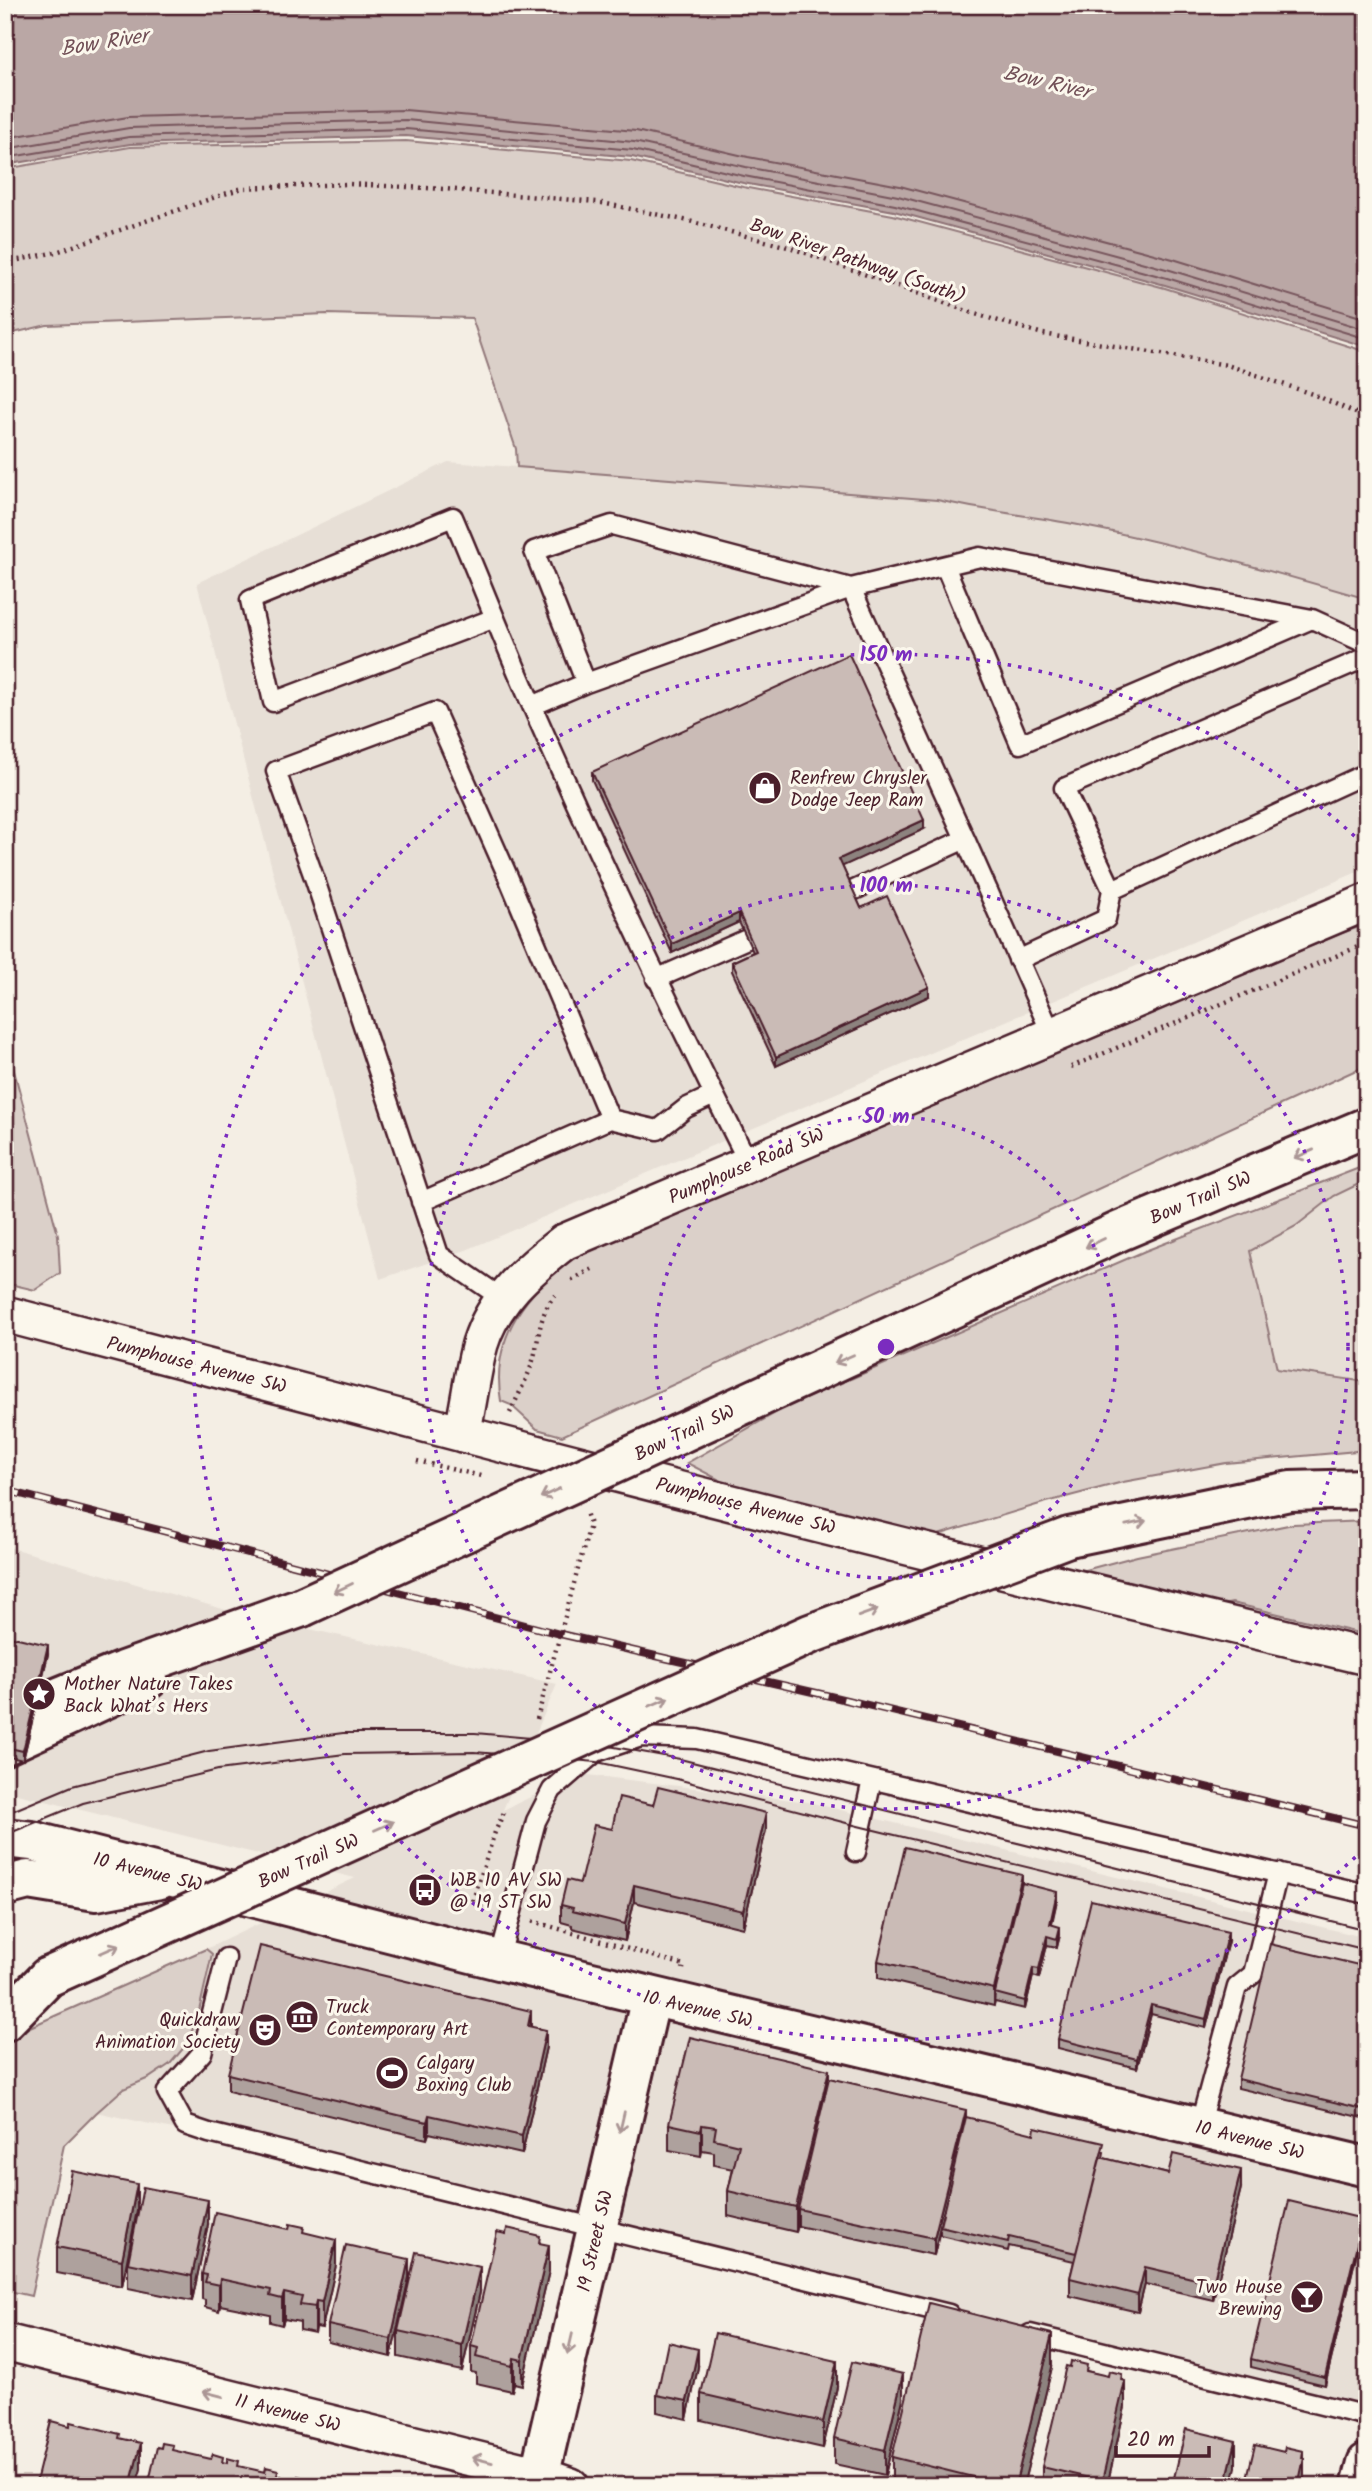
<svg xmlns="http://www.w3.org/2000/svg" width="1372" height="2491" font-family="Kalam,sans-serif">
<style>
.built{fill:#e7dfd6}
.green{fill:#dbd0c9;stroke:#92787a;stroke-width:2}
.water{fill:#baa7a5;stroke:#8d7174;stroke-width:2}
.lines{fill:none;stroke-linecap:round;stroke-linejoin:round}
.shore{stroke:#77555c;stroke-width:2}
.service-casing{stroke:#4a1f2b;stroke-width:23}
.minor-casing{stroke:#4a1f2b;stroke-width:40}
.secondary-casing{stroke:#4a1f2b;stroke-width:44}
.motorway-casing{stroke:#4a1f2b;stroke-width:44}
.path{stroke:#4a1f2b;stroke-width:4.5;stroke-dasharray:2 5;stroke-linecap:butt}
.service{stroke:#fbf7ec;stroke-width:18}
.minor{stroke:#fbf7ec;stroke-width:35}
.secondary{stroke:#fbf7ec;stroke-width:38}
.motorway{stroke:#fbf7ec;stroke-width:38}
.tram{stroke:#4a1f2b;stroke-width:2}
.rail-casing{stroke:#4a1f2b;stroke-width:8}
.rail{stroke:#fbf7ec;stroke-width:5;stroke-dasharray:16;stroke-linecap:butt}
.secondary-bridge-casing{stroke:#4a1f2b;stroke-width:44;stroke-linecap:butt}
.secondary-bridge{stroke:#fbf7ec;stroke-width:38}
.wall{fill:#aea19d;stroke:#4a1f2b;stroke-width:2}
.shaded-wall{fill:#8d837f;stroke:#4a1f2b;stroke-width:2}
.building{fill:#cabbb6;stroke:#4a1f2b;stroke-width:2}
.oneway{stroke:#ab9695}
.ring{fill:none;stroke:#7b2cbf;stroke-width:3.5;stroke-dasharray:3.5 7}
.labels{text-anchor:middle;stroke-width:6;stroke-linejoin:round;paint-order:stroke}
.street-label{font-size:19px;fill:#4a1f2b;stroke:#fbf7ec}
.poi-label{font-size:19px;fill:#4a1f2b;stroke:#fbf7ec;text-anchor:start}
.water-label{font-size:21px;font-style:italic;fill:#714f56;stroke:#fbf7ec}
.centre{fill:#7b2cbf;stroke:#fbf7ec;stroke-width:3.5}
.ring-label{font-size:21px;text-anchor:middle;font-weight:bold;fill:#7b2cbf;stroke:#fbf7ec;stroke-width:6;stroke-linejoin:round;paint-order:stroke}
</style>
<rect width="100%" height="100%" fill="#f4eee4"/>
<filter id="ink" filterUnits="userSpaceOnUse"><feTurbulence type="fractalNoise" baseFrequency=".0143" numOctaves="2"/><feDisplacementMap in="SourceGraphic" scale="14" xChannelSelector="R" yChannelSelector="G"/><feConvolveMatrix kernelMatrix="1 2 1 2 8 2 1 2 1" color-interpolation-filters="sRGB"/></filter>
<g filter="url(#ink)">
<path class="built" d="M448,462L690,479L937,500L978,509L1068,523L1254,566L1367,599V868L466,1250L380,1279L197,583Z
M1367,1180V1382L1277,1369L1250,1251L1296,1226L1334,1196Z
M5,1546L233,1612L557,1684L503,1810L580,1774L808,1802L1367,1938V2414L647,2234L96,2112L123,2089L149,2078L187,2044L199,2011L212,1955L206,1949L355,1878L5,1791Z"/>
<path class="green" d="M406,141L631,161L743,187L893,215L1165,288L1367,352V599C1268,570 1169,542 1068,523C1024,515 980,510 937,500L517,467L516,449L472,318L327,314L47,325L5,335V169L130,147Z
M1367,924V1065L562,1436L537,1429L511,1405L501,1401C490,1337 526,1291 576,1257L1342,933Z
M5,1037L58,1235L60,1273L35,1290L5,1283Z
M1367,1165V1180L1334,1196L1296,1226L1250,1251L1277,1369L1367,1382V1450L1226,1463L1123,1482L1043,1503L935,1536L729,1485L687,1463L786,1407L1145,1251Z
M1367,1521V1635L1232,1603L1214,1607L1070,1574L1137,1556L1293,1524Z
M206,1949L212,1954L199,2011L187,2044L170,2064L149,2078L123,2089L96,2113L64,2145L31,2296L5,2290V2038Z"/>
<path class="water" d="M5,5H1367V347L1165,285L894,211L743,183L632,157L406,136L130,144L5,165Z"/>
<g class="lines">
<path class="shore" d="M5,138L128,117L405,110L636,131L748,157L900,186L1173,259L1367,319
M5,149L129,128L406,120L634,142L746,167L898,196L1170,270L1367,330
M5,158L129,137L406,129L633,150L744,176L895,205L1167,278L1367,339"/>
<defs>
<path id="service" d="M612,525L851,588L586,683L534,551Z
M945,566L1020,744L1312,619
M495,618L273,702L250,600L453,517C480,580 505,645 533,708C601,862 673,1014 749,1164
M1367,657L1064,788L1112,890L1367,773
M532,706L586,683
M965,839L851,588L980,557L1312,619L1367,644
M850,892L965,839L1052,1035
M1018,960L1106,919L1112,890
M656,979L747,939
M610,1119L658,1130L686,1108L714,1095
M421,1202L610,1119L506,872L435,712L276,771L315,880L439,1255L503,1299
M856,1852L872,1780
M226,1958L202,2053L167,2092L185,2125L209,2133L949,2314
M499,1960L536,1821L552,1790L596,1752L641,1737L697,1739L1367,1894
M1199,2127L1237,1987L1253,1974L1278,1873
M1030,2334L1367,2416"/>
<path id="minor" d="M5,1314C169,1356 333,1400 497,1443C786,1518 1076,1589 1367,1657
M462,1434C469,1404 472,1373 480,1344C494,1299 528,1270 564,1242L1367,902
M5,2342L539,2475L571,2486"/>
<path id="secondary" d="M679,1434L1120,1231L1367,1127
M1069,1537L1290,1491L1367,1489
M5,1745L148,1679
M5,1838L32,1841L499,1960L1367,2167
M5,1886L28,1880L96,1891L160,1879
M537,2486L651,1997
M1361,2486L1367,2463"/>
<path id="motorway" d="M5,1719L123,1671L302,1607
M5,2021L48,1977"/>
</defs>
<use href="#service" class="service-casing"/>
<use href="#minor" class="minor-casing"/>
<use href="#secondary" class="secondary-casing"/>
<use href="#motorway" class="motorway-casing"/>
<path class="path" d="M5,263L56,252L242,188L348,184L445,189L597,202L689,221L792,248L975,314L1043,334L1227,365L1315,395L1367,418
M1071,1067L1367,943
M572,1280L592,1269
M510,1413C518,1395 529,1376 534,1357C540,1334 539,1314 555,1295
M417,1461L481,1476
M537,1719L590,1525L586,1512
M490,1908L472,1903L495,1832L505,1810
M532,1921L684,1965L683,1969"/>
<use href="#service" class="service"/>
<use href="#minor" class="minor"/>
<use href="#secondary" class="secondary"/>
<use href="#motorway" class="motorway"/>
<path class="tram" d="M5,1814L72,1786L209,1751L343,1733H475L598,1744L680,1759L1367,1930
M5,1835L83,1803L218,1770L345,1754L474,1752L597,1762L677,1779L858,1826L1367,1950"/>
<defs>
<path id="rail" d="M5,1490L560,1634L830,1696L1367,1826"/>
</defs>
<use href="#rail" class="rail-casing"/>
<use href="#rail" class="rail"/>
<defs>
<path id="secondary-bridge" d="M302,1607L679,1434
M48,1977L810,1634L1069,1537"/>
</defs>
<use href="#secondary-bridge" class="secondary-bridge-casing"/>
<use href="#secondary-bridge" class="secondary-bridge"/>
</g>
<path class="wall" d="M592,772L924,829L842,866L861,908L929,996L776,1066L732,971V962L753,952L739,922L672,953L592,780Z
M5,1635L48,1654L23,1760L5,1756Z
M612,1829L766,1830L743,1928L634,1902L625,1941L572,1928V1925L561,1922V1905L580,1883Z
M1022,1883L1057,1900L1051,1925L1060,1935L1057,1947L1047,1945L1039,1978L1033,1976L1025,2009L995,2002L994,2006L878,1978V1961Z
M1228,1941L1206,2028L1151,2014L1137,2068L1058,2048V2039Z
M1367,1967V2119L1238,2088V2079Z
M531,2026L546,2047L522,2154L429,2133L427,2139L228,2091V2074Z
M829,2078L966,2119L1104,2152L1103,2158L1168,2174L1241,2188L1213,2300L1145,2284L1138,2312L1070,2296V2278L1074,2261L1009,2246L1008,2251L940,2235V2230L934,2255L798,2226V2225L796,2232L728,2216V2191L733,2169L714,2165V2152L702,2150L701,2156L669,2150V2124Z
M137,2210L122,2286L57,2273V2247Z
M208,2225L192,2301L128,2288V2263Z
M1363,2227L1325,2385L1251,2367V2359Z
M304,2233L336,2265L322,2328L316,2327L315,2333L300,2330V2322L284,2319L282,2325L270,2322V2315L220,2305L219,2311L205,2307V2300L202,2299V2274Z
M540,2243L549,2271L522,2385L514,2383L512,2391L476,2383V2373L471,2372V2346Z
M409,2277L391,2357L328,2342V2325Z
M480,2292L462,2371L398,2357V2331Z
M698,2367L687,2419L657,2412V2395Z
M1052,2367L1023,2486H892V2457Z
M1087,2371L1122,2381L1125,2407L1107,2486H1042V2467Z
M837,2387L823,2448L701,2420V2394Z
M903,2399L885,2475L834,2464V2438Z"/>
<path class="shaded-wall" d="M924,820V829L839,868V859Z
M739,913V922L672,953V944Z
M929,987V996L776,1066V1057Z
M48,1645V1654L23,1760V1751Z
M766,1813V1830L743,1928V1911Z
M1022,1875V1892L995,1993L994,2006V1989Z
M634,1885V1902L625,1941V1924Z
M1057,1892V1900L1050,1933V1924Z
M1060,1927V1935L1057,1947V1939Z
M1228,1932V1941L1206,2028V2019Z
M1047,1936V1945L1039,1978V1969Z
M1033,1968V1976L1025,2009V2001Z
M1151,2005V2014L1137,2068V2059Z
M531,2011V2029L528,2026Z
M546,2030V2047L522,2154V2136Z
M829,2070V2096L798,2209V2225L796,2232V2207Z
M966,2110V2128L940,2226L934,2255V2238Z
M429,2115V2133L427,2139V2122Z
M702,2125V2150L701,2156V2131Z
M1241,2170V2188L1213,2300V2283Z
M137,2184V2210L122,2286V2260Z
M208,2200V2225L192,2301V2276Z
M1363,2219V2227L1325,2385V2377Z
M336,2240V2265L322,2328V2302Z
M549,2245V2271L522,2385V2360Z
M409,2259V2277L391,2357V2339Z
M480,2267V2292L462,2371V2345Z
M1145,2267V2284L1138,2312V2295Z
M220,2279V2305L219,2311V2285Z
M284,2293V2319L282,2325V2299Z
M316,2301V2327L315,2333V2307Z
M1052,2334V2367L1023,2486H1015Z
M698,2349V2367L687,2419V2401Z
M514,2358V2383L512,2391V2366Z
M837,2361V2387L823,2448V2422Z
M903,2374V2399L885,2475V2450Z
M1122,2374V2392L1125,2381V2407L1107,2486H1102V2481Z
M11,2408V2433L5,2454V2429Z
M1236,2441V2467L1231,2486H1225Z
M141,2443V2469L136,2486H130Z
M1303,2451V2465L1304,2458V2486H1298Z"/>
<path class="building" d="M849,654L924,820L839,859L861,908L887,896L929,987L776,1057L732,962L756,951L739,913L672,944L592,772Z
M5,1635L48,1645L23,1751L5,1747Z
M658,1787L766,1813L743,1911L634,1885L625,1924L572,1911L573,1908L561,1905L567,1880L580,1883L594,1825L612,1829L619,1797L653,1805Z
M905,1847L1022,1875L994,1989L878,1961Z
M1022,1883L1057,1892L1050,1924L1060,1927L1057,1939L1047,1936L1039,1969L1033,1968L1025,2001L995,1993Z
M1091,1900L1228,1932L1206,2019L1151,2005L1137,2059L1058,2039Z
M1270,1944L1367,1967V2110L1238,2079Z
M260,1946L531,2011L528,2026L546,2030L522,2136L429,2115L427,2122L228,2074Z
M690,2037L829,2070L796,2207L728,2191L739,2145L714,2139L716,2127L702,2125L701,2131L669,2124Z
M829,2078L966,2110L934,2238L798,2209Z
M966,2117L1034,2134L1035,2127L1104,2143L1076,2253L1009,2237L1008,2242L940,2226Z
M1173,2154L1241,2170L1213,2283L1145,2267L1138,2295L1070,2278L1100,2157L1168,2174Z
M72,2171L137,2184L122,2260L57,2247Z
M143,2187L208,2200L192,2276L128,2263Z
M1289,2201L1363,2219L1325,2377L1251,2359Z
M215,2212L289,2229L290,2224L304,2227L303,2232L336,2240L322,2302L316,2301L315,2307L300,2305L302,2297L284,2293L282,2299L270,2296L271,2290L220,2279L219,2285L205,2282L207,2275L202,2274Z
M507,2228L540,2236L539,2243L549,2245L522,2360L514,2358L512,2366L476,2357L478,2348L471,2346L497,2232L506,2234Z
M346,2245L409,2259L391,2339L328,2325Z
M416,2252L480,2267L462,2345L398,2331Z
M929,2303L1052,2334L1015,2486H1009L892,2457Z
M715,2333L837,2361L823,2422L701,2394Z
M668,2342L698,2349L687,2401L657,2395Z
M1071,2361L1087,2365L1086,2371L1108,2376L1109,2371L1122,2374L1121,2380L1125,2381L1102,2481L1042,2467L1066,2366L1070,2367Z
M852,2362L903,2374L885,2450L834,2438Z
M5,2407L11,2408L5,2429Z
M51,2421L70,2426L71,2422L120,2434L119,2438L141,2443L130,2486H35Z
M1186,2429L1236,2441L1225,2486H1172Z
M162,2443L173,2445L172,2450L211,2459L213,2454L223,2457L222,2462L227,2463V2458L239,2461L238,2466L265,2472L266,2467L278,2470L277,2475L281,2476L278,2486H148L157,2447L161,2448Z
M1255,2445L1284,2452L1285,2447L1303,2451L1302,2458H1304L1298,2486H1245Z
M298,2476L309,2479L308,2483L318,2486H292L293,2481L297,2482Z"/>
<defs><path id="oneway-shaft" d="M-6 0H5M1.5-3L5.5 0L1.5 3" fill="none" stroke-width="1.6" stroke-linecap="round" stroke-linejoin="round" transform="scale(1.75)"/></defs>
<g class="oneway">
<use href="#oneway-shaft" transform="translate(1304 1154) rotate(157)"/>
<use href="#oneway-shaft" transform="translate(1095 1243) rotate(155)"/>
<use href="#oneway-shaft" transform="translate(844 1359) rotate(156)"/>
<use href="#oneway-shaft" transform="translate(550 1493) rotate(155)"/>
<use href="#oneway-shaft" transform="translate(1136 1523) rotate(-12)"/>
<use href="#oneway-shaft" transform="translate(343 1588) rotate(155)"/>
<use href="#oneway-shaft" transform="translate(868 1613) rotate(-20)"/>
<use href="#oneway-shaft" transform="translate(659 1702) rotate(-24)"/>
<use href="#oneway-shaft" transform="translate(384 1826) rotate(-24)"/>
<use href="#oneway-shaft" transform="translate(110 1949) rotate(-24)"/>
<use href="#oneway-shaft" transform="translate(622 2122) rotate(103)"/>
<use href="#oneway-shaft" transform="translate(570 2344) rotate(103)"/>
<use href="#oneway-shaft" transform="translate(213 2394) rotate(-166)"/>
<use href="#oneway-shaft" transform="translate(482 2460) rotate(-166)"/>
</g>
</g>
<g class="ring">
<circle cx="886" cy="1347" r="231"/>
<circle cx="886" cy="1347" r="462"/>
<path d="M1363 1850A693 693 0 1 1 1363 844"/>
</g>
<defs>
<symbol id="shop-disc" viewBox="-11 -11 22 22"><circle r="9.5" fill="#4a1f2b" stroke="#fbf7ec"/><path d="M-5-2.5h2.3a2.7 3.5 0 0 1 5.4 0H5L5.5 6h-11ZM-1.5-2.5h3a1.5 2.3 0 0 0-3 0Z" fill="#fff"/></symbol>
<symbol id="sight-disc" viewBox="-11 -11 22 22"><circle r="9.5" fill="#4a1f2b" stroke="#fbf7ec"/><path d="M0-6L1.8-2.2L6-1.7L2.9 1.2L3.7 5.4L0 3.3L-3.7 5.4L-2.9 1.2L-6-1.7L-1.8-2.2Z" fill="#fff"/></symbol>
<symbol id="bus-disc" viewBox="-11 -11 22 22"><circle r="9.5" fill="#4a1f2b" stroke="#fbf7ec"/><path d="M-5-6H5V4H4V6H2V4H-2V6H-4V4H-5ZM-3.5-4V0h7V-4ZM-3.5 1.2v1.5H-2V1.2ZM2 1.2v1.5H3.5V1.2Z" fill="#fff"/></symbol>
<symbol id="museum-disc" viewBox="-11 -11 22 22"><circle r="9.5" fill="#4a1f2b" stroke="#fbf7ec"/><path d="M0-6L6-3V-2H-6V-3ZM-5-1h2V3h-2ZM-1-1h2V3h-2ZM3-1h2V3H3ZM-6 4H6V6H-6Z" fill="#fff"/></symbol>
<symbol id="theatre-disc" viewBox="-11 -11 22 22"><circle r="9.5" fill="#4a1f2b" stroke="#fbf7ec"/><path d="M-5-5.5Q0-4 5-5.5V0Q5 5 0 6Q-5 5-5 0ZM-3.3-2.5H-1v1.5H-3.3ZM1-2.5H3.3v1.5H1ZM-2.8 1Q0 5.5 2.8 1Z" fill="#fff"/></symbol>
<symbol id="stadium-disc" viewBox="-11 -11 22 22"><circle r="9.5" fill="#4a1f2b" stroke="#fbf7ec"/><path d="M0-5a6.5 5 0 1 0 0 10a6.5 5 0 1 0 0-10ZM-3.5-1.8h7v3.6h-7Z" fill="#fff"/></symbol>
<symbol id="bar-disc" viewBox="-11 -11 22 22"><circle r="9.5" fill="#4a1f2b" stroke="#fbf7ec"/><path d="M-6-5H6L.8 .8V4.5H3.5V6h-7V4.5H-.8V.8Z" fill="#fff"/></symbol>
</defs>
<g fill-rule="evenodd">
<use href="#shop-disc" x="746" y="769" width="38" height="38"/>
<use href="#sight-disc" x="20" y="1675" width="38" height="38"/>
<use href="#bus-disc" x="406" y="1871" width="38" height="38"/>
<use href="#museum-disc" x="283" y="1998" width="38" height="38"/>
<use href="#theatre-disc" x="246" y="2011" width="38" height="38"/>
<use href="#stadium-disc" x="373" y="2054" width="38" height="38"/>
<use href="#bar-disc" x="1288" y="2278" width="38" height="38"/>
</g>
<g class="labels">
<g class="street-label">
<text transform="translate(858 260) rotate(19)" y="7">Bow River Pathway (South)</text>
<text transform="translate(746 1165) rotate(-23)" y="7">Pumphouse Road SW</text>
<text transform="translate(1200 1197) rotate(-23)" y="7">Bow Trail SW</text>
<text transform="translate(197 1364) rotate(14)" y="7">Pumphouse Avenue SW</text>
<text transform="translate(684 1432) rotate(-25)" y="7">Bow Trail SW</text>
<text transform="translate(746 1505) rotate(14)" y="7">Pumphouse Avenue SW</text>
<text transform="translate(308 1860) rotate(-24)" y="7">Bow Trail SW</text>
<text transform="translate(148 1871) rotate(14)" y="7">10 Avenue SW</text>
<text transform="translate(698 2008) rotate(13)" y="7">10 Avenue SW</text>
<text transform="translate(1250 2139) rotate(14)" y="7">10 Avenue SW</text>
<text transform="translate(594 2241) rotate(-77)" y="7">19 Street SW</text>
<text transform="translate(288 2412) rotate(14)" y="7">11 Avenue SW</text>
</g>
<g class="poi-label">
<text x="790" y="784">Renfrew Chrysler<tspan x="790" dy="22">Dodge Jeep Ram</tspan></text>
<text x="64" y="1690">Mother Nature Takes<tspan x="64" dy="22">Back What’s Hers</tspan></text>
<text x="450" y="1886">WB 10 AV SW<tspan x="450" dy="22">@ 19 ST SW</tspan></text>
<text x="326" y="2013">Truck<tspan x="326" dy="22">Contemporary Art</tspan></text>
<text x="240" y="2026" text-anchor="end">Quickdraw<tspan x="240" dy="22">Animation Society</tspan></text>
<text x="416" y="2069">Calgary<tspan x="416" dy="22">Boxing Club</tspan></text>
<text x="1282" y="2293" text-anchor="end">Two House<tspan x="1282" dy="22">Brewing</tspan></text>
</g>
<g class="water-label">
<text transform="translate(104 42) rotate(-9)" y="7">Bow River</text>
<text transform="translate(1047 82) rotate(13)" y="7">Bow River</text>
</g>
</g>
<circle cx="886" cy="1347" r="10" class="centre"/>
<g class="ring-label">
<text x="886" y="661">150 m</text>
<text x="886" y="892">100 m</text>
<text x="886" y="1123">50 m</text>
</g>
<rect width="1372" height="2491" fill="none" stroke="#fbf7ec" stroke-width="28"/>
<rect x="14" y="14" width="1344" height="2463" fill="none" stroke="#4a1f2b" stroke-width="2.5" filter="url(#ink)"/>
<path d="M1116 2446v10h93v-10" fill="none" stroke="#4a1f2b" stroke-width="3.5"/>
<text x="1127" y="2446" font-size="21" fill="#4a1f2b" stroke="#fbf7ec" stroke-width="5" paint-order="stroke">20 m</text>
</svg>
